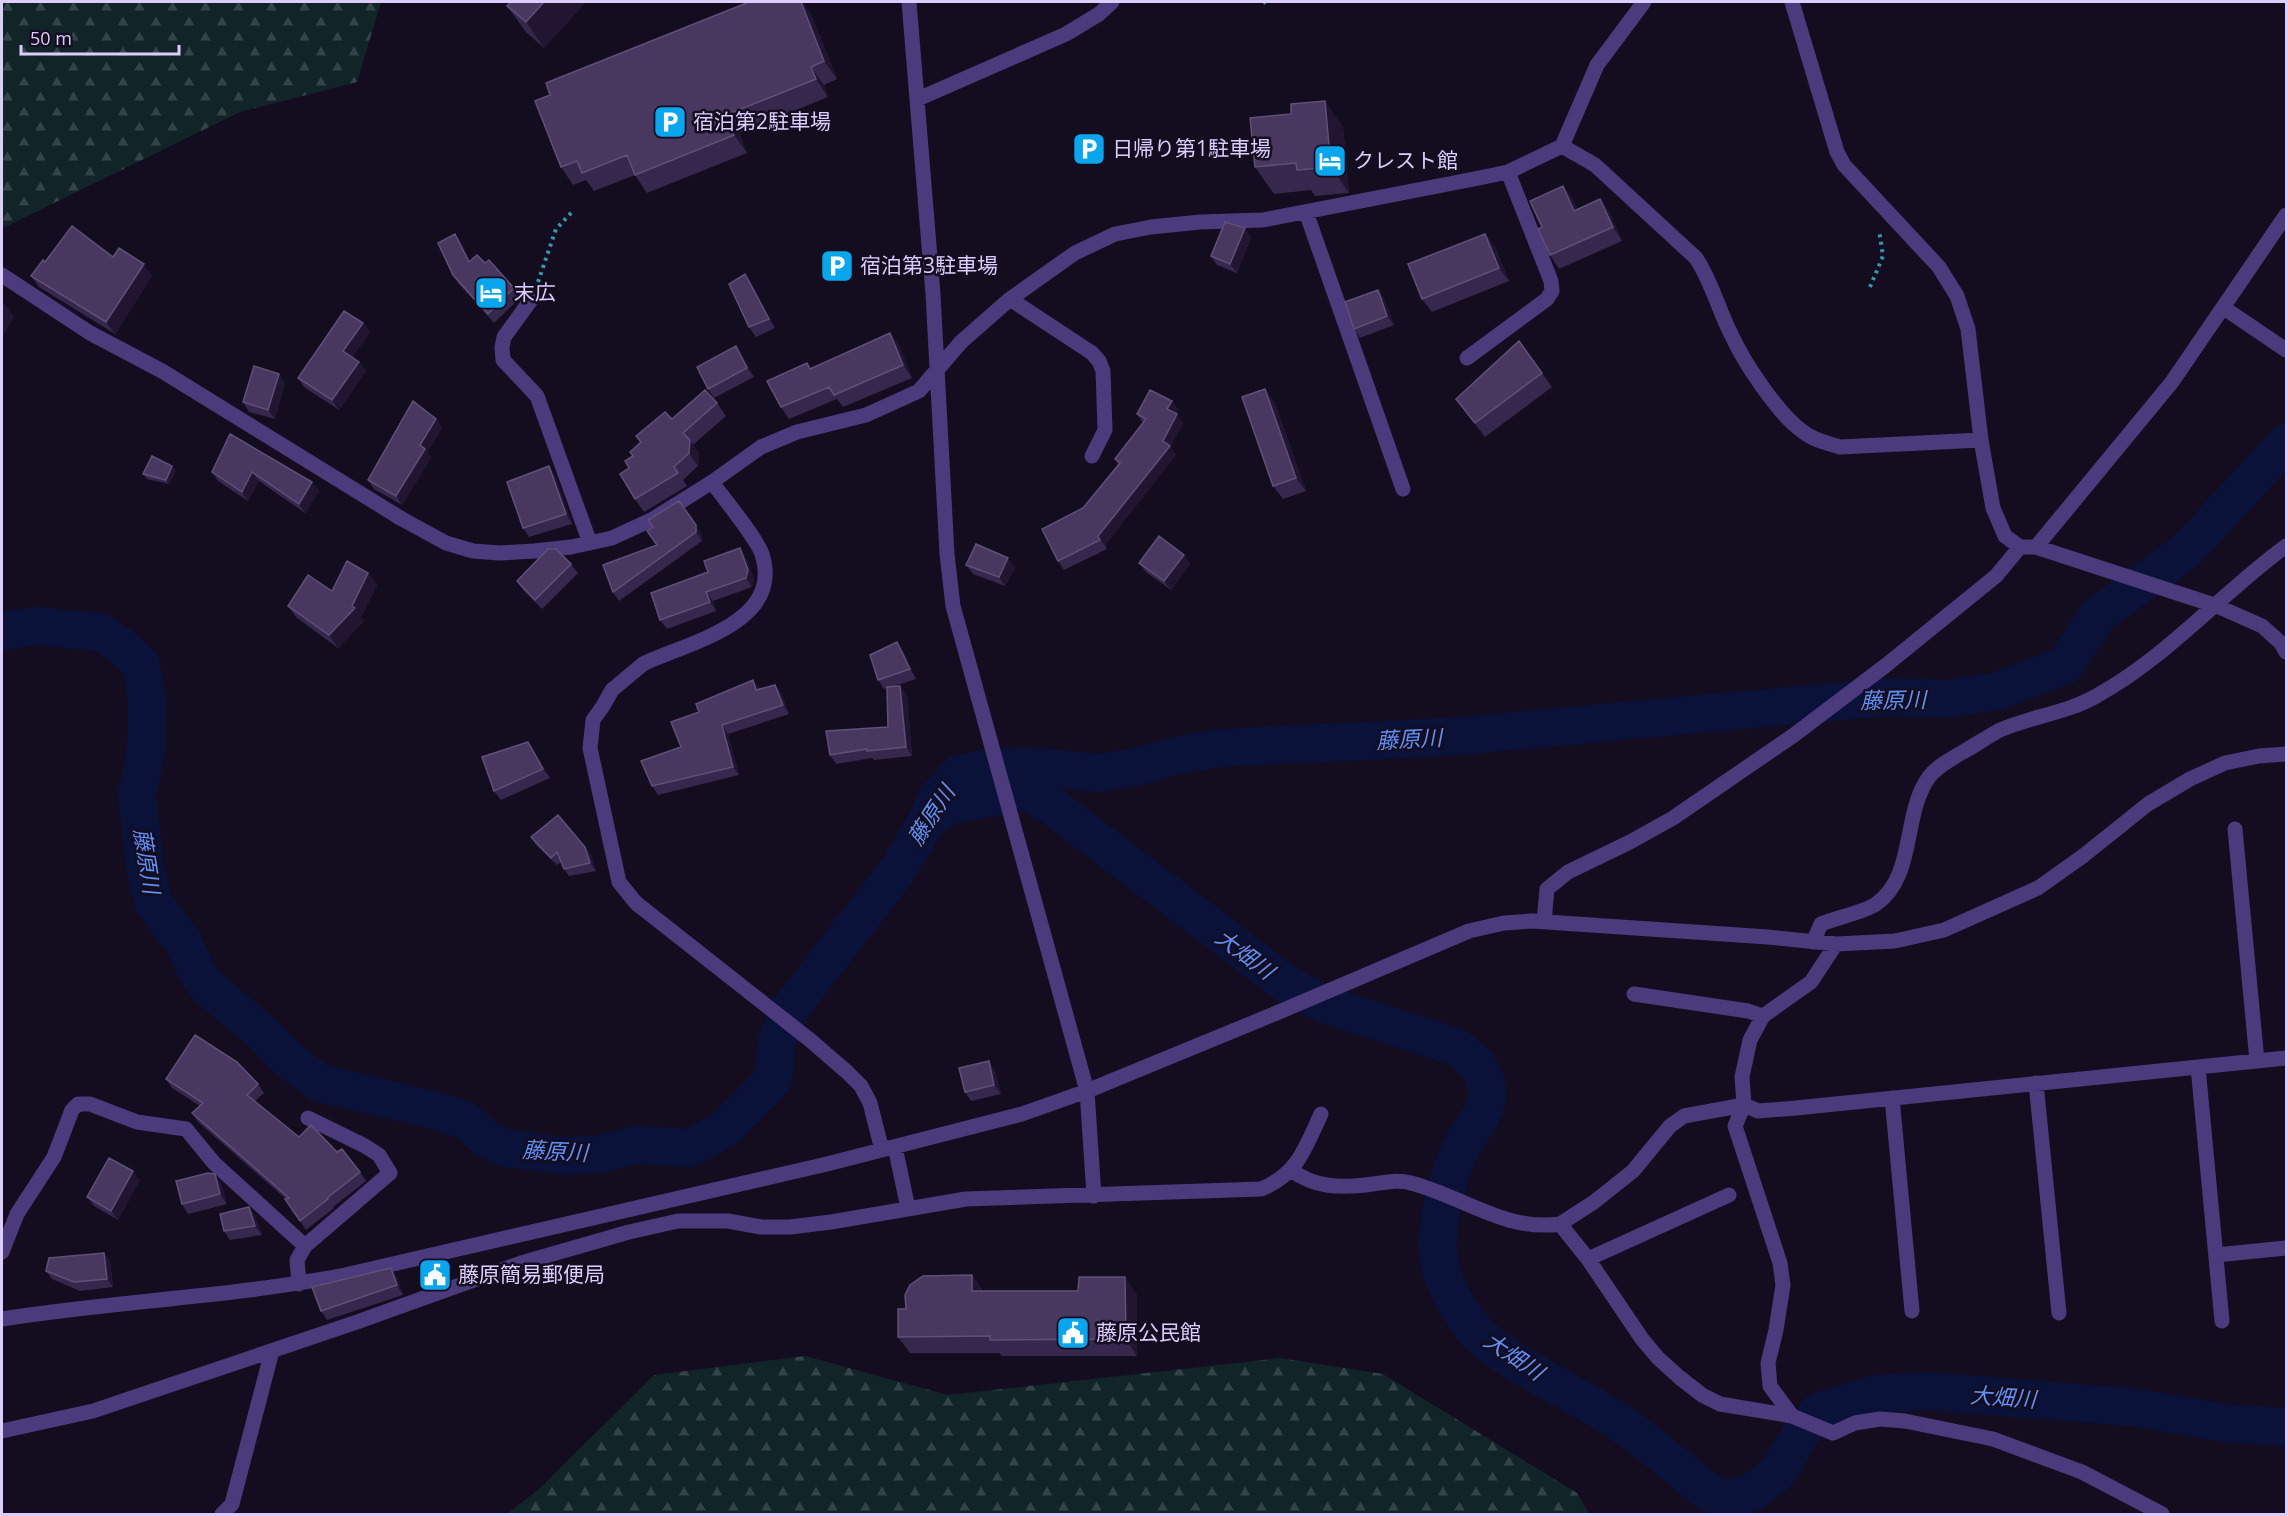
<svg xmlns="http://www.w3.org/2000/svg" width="2288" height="1516" font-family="'Open Sans','Noto Sans JP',sans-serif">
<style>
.forest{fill:url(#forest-firs)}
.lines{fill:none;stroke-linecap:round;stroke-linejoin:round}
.river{stroke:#0b123a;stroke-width:38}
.path{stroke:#3299ac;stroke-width:4;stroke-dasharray:3 4.5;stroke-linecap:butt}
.minor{stroke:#4b3a7c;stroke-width:15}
.wall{fill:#36274c}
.shaded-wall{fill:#211532}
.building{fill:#48385f;stroke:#5f5078;stroke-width:1.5}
.labels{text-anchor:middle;stroke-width:5;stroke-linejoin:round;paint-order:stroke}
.poi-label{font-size:21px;fill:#ddcdfd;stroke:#140d1f;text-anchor:start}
.water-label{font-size:22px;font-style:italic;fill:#5f91f9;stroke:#140d1f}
</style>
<defs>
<pattern id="forest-firs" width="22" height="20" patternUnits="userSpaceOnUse" patternTransform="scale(1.5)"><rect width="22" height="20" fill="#112428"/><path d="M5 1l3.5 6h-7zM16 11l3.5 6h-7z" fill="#334348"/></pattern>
</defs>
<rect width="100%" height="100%" fill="#140d1f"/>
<path class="forest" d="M2,2H381L357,82L240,112L5,227L2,225Z
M805,1356L948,1395L1280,1358L1383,1374L1577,1493L1589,1514H507L538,1490L654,1375Z"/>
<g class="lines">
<path class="river" d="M2,631L36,626L101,632L125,649L141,665L147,699L146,753L137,794L146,873L153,902L183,942L198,974L209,988L261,1032L290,1061L320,1083L441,1112L467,1121L486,1139L506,1148L566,1156L602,1154L635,1145L691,1148L725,1129L772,1081C776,1070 774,1062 775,1051C777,1037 784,1022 790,1009L897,871L927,821L936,799L959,774L990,768L1025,766L1099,773L1136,767L1171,757L1218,748L1449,737L1886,697L1948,699L1998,691L2065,665L2097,616L2187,550L2286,443
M927,821L947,806L997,796L1015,786L1052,806L1289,986L1324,1004L1456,1047C1471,1058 1485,1069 1487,1089C1490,1109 1471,1129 1462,1146C1447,1177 1434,1226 1439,1261C1443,1287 1467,1326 1487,1342C1528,1373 1576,1394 1619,1422C1650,1443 1679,1469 1708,1492L1723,1498L1739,1497L1753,1492L1777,1473L1802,1432L1819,1411L1877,1394L1926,1391L2037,1400L2133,1407L2230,1424L2286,1427"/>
<path class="path" d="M1264,2L1266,3
M538,282L556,229L572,212
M1870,287L1883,256L1879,230"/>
<path class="minor" d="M909,2L933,294L947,554L953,606L1087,1091L1094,1196
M1792,2L1837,152L1844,165L1939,267L1957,296L1968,329L1981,440L1993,508L2005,536L2020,547H2036L2217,606L2262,626L2281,643L2286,652
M918,99L1066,34L1099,14L1112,2
M1562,146L1595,165L1696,258C1712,282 1718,309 1731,334C1743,361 1778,414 1802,431C1813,440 1827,443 1840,447L1981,440
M1306,212L1403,489
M2,275L90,333L162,371L402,519L446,543L473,551L499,553L534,551L571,547L612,538L653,519L712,482L761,447L797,432L866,415L919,391L961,342L1010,299L1075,253L1115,234L1151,227L1200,222L1263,220L1474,179L1508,172L1562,146L1597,65L1644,2
M533,297L504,337L502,347L503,360L537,396L590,543
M1010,299L1092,353L1099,361L1103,371L1105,430L1092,456
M2224,308L2286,350
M1467,358L1547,299L1552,291L1551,281L1508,172
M712,482C724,499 756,537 762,554C784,623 689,642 643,664L612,690L603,706L593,720L590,748L619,882L636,903L810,1040L847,1072L861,1086L870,1103L882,1150
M2036,547L2172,382L2286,215
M2235,829L2257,1061
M1544,922L1547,889L1568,872L1630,842L1673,818L1794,735L1885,666L1996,576L2020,547
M1813,942L1821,924C1835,918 1865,912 1876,904C1916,877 1902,814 1929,777C1937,766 1950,760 1961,753C1974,746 1987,737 2000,730C2032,716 2068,713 2098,695C2167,657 2223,592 2286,546
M1836,944L1811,982L1763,1016L1750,1040L1742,1077L1744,1105L1758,1111L1796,1108L2286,1058
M1634,994L1748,1011L1763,1016
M2198,1067L2222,1321
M2036,1083L2059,1313
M1892,1098L1912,1311
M895,1147L908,1208
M1291,1170C1314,1187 1338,1188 1365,1185C1381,1183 1396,1179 1411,1183C1462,1196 1505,1232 1560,1224L1588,1259L1642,1339L1658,1358L1679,1377L1702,1395L1720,1404L1792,1416L1770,1386L1768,1363L1776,1330L1783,1285L1780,1263L1735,1126L1744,1105
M1560,1224L1594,1202L1633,1171L1670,1126L1684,1116L1744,1105
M2,1252L17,1214L54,1157L72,1110L78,1104H90L137,1122L186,1129L214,1163L305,1246
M2216,1255L2286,1248
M1588,1259L1729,1195
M299,1284L297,1260L305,1246L390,1173L379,1155L365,1146L308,1118
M2,1319C116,1301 232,1297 345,1275L827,1164L1022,1114L1087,1091L1279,1012L1469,931L1504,923L1532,921L1768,937L1836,944L1895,941L1944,930L2038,888L2083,856L2148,804L2190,779L2225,763L2259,756L2286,754
M1792,1416L1833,1433L1855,1423L1880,1419L1905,1421L1993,1439L2082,1472L2162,1514
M2,1431L93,1411L357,1322L521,1263L629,1232L678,1221H728L761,1227H790L831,1222L966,1199L1261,1189C1298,1174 1305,1148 1321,1114
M222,1514L232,1504L272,1351"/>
</g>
<path class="wall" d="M509,2H586L544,48L526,32L507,6L510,3Z
M749,2H802L811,14L837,79L824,85L828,97L739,133L747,153L647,193L635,175L594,191L586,180L573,185L561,167L550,95Z
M1343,127L1349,193L1315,196L1311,190L1274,194L1255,167Z
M1563,186L1573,199L1577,209L1600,199L1610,213L1622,241L1559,269L1550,255L1542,227Z
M455,234L462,244L470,261L485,263L514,288L521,297L494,323L459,284L453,275Z
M1485,234L1495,247L1509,281L1432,312L1422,299Z
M1251,237L1237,273L1217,265L1211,256Z
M113,257L152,276L115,334L39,287L31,276L45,262Z
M745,274L752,284L775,328L756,337L749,327Z
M1378,290L1384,299L1394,325L1360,338L1354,329Z
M363,323L370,332L352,357L359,362L366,371L339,410L304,387L298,378Z
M1519,341L1552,387L1485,437L1456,399Z
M899,345L912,378L843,407L837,399L789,419L781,407L807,363L811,369Z
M742,355L754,377L714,398L708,389Z
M279,374L285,383L275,419L249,412L243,402Z
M1265,389L1275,403L1306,491L1283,499L1273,486Z
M1172,401L1178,410L1176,414L1183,423L1170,447L1176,455L1105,545L1107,549L1064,570L1058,561L1083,508L1119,465L1115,459L1143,423L1137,414Z
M717,403L726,416L693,445L699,453L698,466L683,480L687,486L644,512L635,499L629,468L633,456L640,442L636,436L672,419Z
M436,419L442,428L427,452L431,458L402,505L374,489L368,480Z
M230,434L312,482L319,491L305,513L259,481L248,501L218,481L212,472Z
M549,466L555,476L572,524L529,537L523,528Z
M176,470L169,484L147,479L143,474Z
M679,501L702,534V541L619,601L613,592L657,545Z
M1184,555L1190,564L1171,590L1146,572L1139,563Z
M746,558L754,580L752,587L713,601L716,611L667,629L660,620L708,572Z
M571,564L578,573L542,609L523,590L517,581Z
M966,565L1015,567L1005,586L973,574Z
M368,573L377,585L361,617L364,621L338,648L297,618L288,606L332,591Z
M903,651L916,679L891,687L907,695L912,756L874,760L872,758L836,764L830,755L888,727L887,688L884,689L878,680Z
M775,685L781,693L789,714L728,734L739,775L658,795L652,786L681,747L759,688V690Z
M528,742L534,751L550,778L501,800L494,791Z
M531,837L585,847L591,855L596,871L569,876L564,869L561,862L557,865L536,845Z
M995,1071L1001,1094L971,1101L965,1092Z
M166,1079L258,1084L264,1093L255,1101L299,1137L337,1152L360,1172L366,1181L333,1207L334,1208L306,1230L285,1199H286L198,1122L192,1113L200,1106L172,1088Z
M140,1180L118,1220L94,1206L87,1197Z
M221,1183L227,1204L188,1214L182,1204Z
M249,1207L255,1216L262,1235L230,1240L224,1231Z
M104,1253L110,1261L113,1287L80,1291L52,1279L46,1271Z
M972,1275L983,1291L1137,1294V1356H1002L999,1353H910L898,1337L906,1309Z
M397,1277L403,1295L327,1320L321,1311Z"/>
<path class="shaded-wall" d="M544,2H586L544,48L526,22Z
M801,2H802L811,14L837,79L824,61Z
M811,67L824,85L828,97L816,79Z
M1325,101L1343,127L1349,193L1331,167Z
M726,115L739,133L747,153L734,135Z
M1563,186L1573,199L1584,224L1574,211Z
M1600,199L1610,213L1622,241L1613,227Z
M1245,228L1251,237L1237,273L1230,264Z
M455,234L462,244L475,271L469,262Z
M1485,234L1495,247L1509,281L1499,268Z
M144,264L152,276L115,334L106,322Z
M745,274L752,284L775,328L769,319Z
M1378,290L1384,299L1394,325L1387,316Z
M4,303L14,317L2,337V308Z
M363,323L370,332L350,361L343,351Z
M890,333L899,345L912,378L903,365Z
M736,346L742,355L754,377L747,368Z
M359,362L366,371L339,410L332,400Z
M279,374L285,383L275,419L268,410Z
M1265,389L1275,403L1306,491L1296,478Z
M1172,401L1178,410L1174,418L1167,409Z
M1177,414L1183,423L1170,447L1176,455L1105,545L1107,549L1098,536L1163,441Z
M436,419L442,428L427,452L431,458L402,505L396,496L420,445Z
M690,440L699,453L698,466L689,453Z
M172,466L176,470L169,484L166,480Z
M549,466L555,476L572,524L566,514Z
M252,472L259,481L248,501L242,492Z
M312,482L319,491L305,513L299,504Z
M696,525L702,534V541L696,532Z
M740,548L746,558L754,580L752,587L746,578Z
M1184,555L1190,564L1171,590L1164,581Z
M1008,558L1015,567L1005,586L999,577Z
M368,573L377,585L361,617L364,621L338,648L329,635L352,606Z
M706,592L713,601L716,611L710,602Z
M897,642L903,651L916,679L910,669Z
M753,680L759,688L762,699L756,690Z
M775,685L781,693L789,714L783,705Z
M900,686L907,695L912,756L906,747Z
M722,725L728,734L739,775L733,767Z
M528,742L534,751L550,778L543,769Z
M585,847L591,855L596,871L590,863Z
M989,1061L995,1071L1001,1094L994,1085Z
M133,1171L140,1180L118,1220L111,1211Z
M215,1174L221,1183L227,1204L220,1194Z
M249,1207L255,1216L262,1235L255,1226Z
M104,1253L110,1261L113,1287L107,1279Z
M391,1268L397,1277L403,1295L397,1285Z
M972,1275L983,1292L972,1291Z
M1125,1277L1137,1294V1356L1126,1339Z"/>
<path class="building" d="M511,2H544L526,22L507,6Z
M749,2H801L824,61L811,67L816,79L726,115L734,135L635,175L627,155L582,173L577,161L561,167L535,101L550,95L546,83Z
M1325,101L1331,167L1297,170L1296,163L1255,167L1250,118L1291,114V104Z
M1563,186L1574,211L1600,199L1613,227L1550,255L1538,229L1542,227L1530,201Z
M1225,222L1245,228L1230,264L1211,256Z
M72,226L113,257L119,248L144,264L106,322L31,276L43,260L45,262Z
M455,234L469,262L477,255L485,263L489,260L514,288L488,314L453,275L438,243Z
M1485,234L1499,268L1422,299L1408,264Z
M745,274L769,319L749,327L729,284Z
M1378,290L1387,316L1354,329L1345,302Z
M344,311L363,323L343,351L359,362L332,400L298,378Z
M890,333L903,365L834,395L829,387L781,407L767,381L807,363L810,369Z
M1519,341L1542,373L1475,423L1456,399Z
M736,346L747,368L708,389L697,367Z
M254,366L279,374L268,410L243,402Z
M1265,389L1296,478L1273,486L1242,397Z
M705,390L717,403L683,433L690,440L689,453L674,467L678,473L635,499L620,474L629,468L625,461L633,456L630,452L641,442L636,436L665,412L672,419Z
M1150,390L1172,401L1167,409L1177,414L1163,441L1170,446L1098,536L1100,540L1058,561L1042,529L1083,508L1120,463L1115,459L1146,419L1137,414Z
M413,401L436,419L420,445L425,449L396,496L368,480Z
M230,434L312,482L299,504L252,472L242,492L212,472Z
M152,456L172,466L166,480L143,474Z
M549,466L566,514L523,528L507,482Z
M679,501L696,525V532L613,592L603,565L657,545L647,531L653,527L648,520Z
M1159,536L1184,555L1164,581L1139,563Z
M976,544L1008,558L999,577L966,565Z
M740,548L748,570L746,578L706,592L710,602L660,620L651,593L708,572L704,561Z
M548,549H556L571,564L535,600L517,581Z
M347,561L368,573L352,606L355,608L329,635L288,606L308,575L332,591Z
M897,642L910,669L878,680L870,655Z
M753,680L756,690L775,685L783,705L722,725L733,767L652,786L641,761L681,747L671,722L699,712L696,704Z
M900,686L906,747L867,751V749L830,755L826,731L888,727L887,687Z
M528,742L543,769L494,791L482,757Z
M558,815L585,847L590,863L564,869L557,852L551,858L531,837Z
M195,1035L237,1062L258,1084L247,1095L299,1137L311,1125L337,1152L342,1149L360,1172L327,1198L328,1199L300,1221L285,1199L289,1198L192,1113L203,1103L166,1079Z
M989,1061L994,1085L965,1092L959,1068Z
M109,1158L133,1171L111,1211L87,1197Z
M208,1173L215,1174L220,1194L182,1204L176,1181Z
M249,1207L255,1226L224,1231L220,1214Z
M104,1253L107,1279L74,1282L46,1271L49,1258Z
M391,1268L397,1285L321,1311L312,1287Z
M972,1275V1291H1078L1079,1277H1125L1126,1339L990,1340V1336L898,1337V1309H906L905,1295L910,1285L923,1276Z"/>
<defs>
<symbol id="parking-square" viewBox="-11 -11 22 22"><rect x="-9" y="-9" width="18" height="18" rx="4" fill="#09a5ed" stroke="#140d1f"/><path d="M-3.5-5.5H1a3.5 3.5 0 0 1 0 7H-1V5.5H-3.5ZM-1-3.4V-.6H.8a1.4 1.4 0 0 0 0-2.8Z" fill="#fff"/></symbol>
<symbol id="hotel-square" viewBox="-11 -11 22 22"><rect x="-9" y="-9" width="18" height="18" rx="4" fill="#09a5ed" stroke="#140d1f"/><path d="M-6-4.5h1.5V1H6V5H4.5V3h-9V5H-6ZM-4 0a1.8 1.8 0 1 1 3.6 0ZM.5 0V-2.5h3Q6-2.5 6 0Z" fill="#fff"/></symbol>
<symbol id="civic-square" viewBox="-11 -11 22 22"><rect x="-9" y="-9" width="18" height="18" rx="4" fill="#09a5ed" stroke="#140d1f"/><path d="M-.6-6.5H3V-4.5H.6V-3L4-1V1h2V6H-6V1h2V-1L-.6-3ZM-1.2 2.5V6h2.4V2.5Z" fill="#fff"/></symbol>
</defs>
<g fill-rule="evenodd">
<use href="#parking-square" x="651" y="103" width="38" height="38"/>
<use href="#parking-square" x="1070" y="130" width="38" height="38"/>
<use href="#hotel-square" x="1311" y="142" width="38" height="38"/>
<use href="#parking-square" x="818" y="247" width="38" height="38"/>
<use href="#hotel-square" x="472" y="274" width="38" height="38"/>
<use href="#civic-square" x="416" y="1256" width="38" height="38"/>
<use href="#civic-square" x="1054" y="1314" width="38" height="38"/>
</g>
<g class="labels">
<g class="poi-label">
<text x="693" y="129">宿泊第2駐車場</text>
<text x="1112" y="156">日帰り第1駐車場</text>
<text x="1353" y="168">クレスト館</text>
<text x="860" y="273">宿泊第3駐車場</text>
<text x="514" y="300">末広</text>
<text x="458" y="1282">藤原簡易郵便局</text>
<text x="1096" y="1340">藤原公民館</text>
</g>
<g class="water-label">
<text transform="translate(1893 700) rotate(-1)" y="8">藤原川</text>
<text transform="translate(1409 739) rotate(-3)" y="8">藤原川</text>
<text transform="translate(931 815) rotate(-57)" y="8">藤原川</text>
<text transform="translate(147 861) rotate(81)" y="8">藤原川</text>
<text transform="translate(1245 954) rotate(37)" y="8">大畑川</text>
<text transform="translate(555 1151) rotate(3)" y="8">藤原川</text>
<text transform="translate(1514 1356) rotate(34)" y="8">大畑川</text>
<text transform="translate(2003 1397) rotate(4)" y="8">大畑川</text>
</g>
</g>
<rect width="2288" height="1516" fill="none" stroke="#ddcdfd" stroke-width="6"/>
<path d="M21 45v9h158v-9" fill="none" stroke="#ddcdfd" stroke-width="3"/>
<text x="30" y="45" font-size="18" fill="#ddcdfd" stroke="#140d1f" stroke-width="4.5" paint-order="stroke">50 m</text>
</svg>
